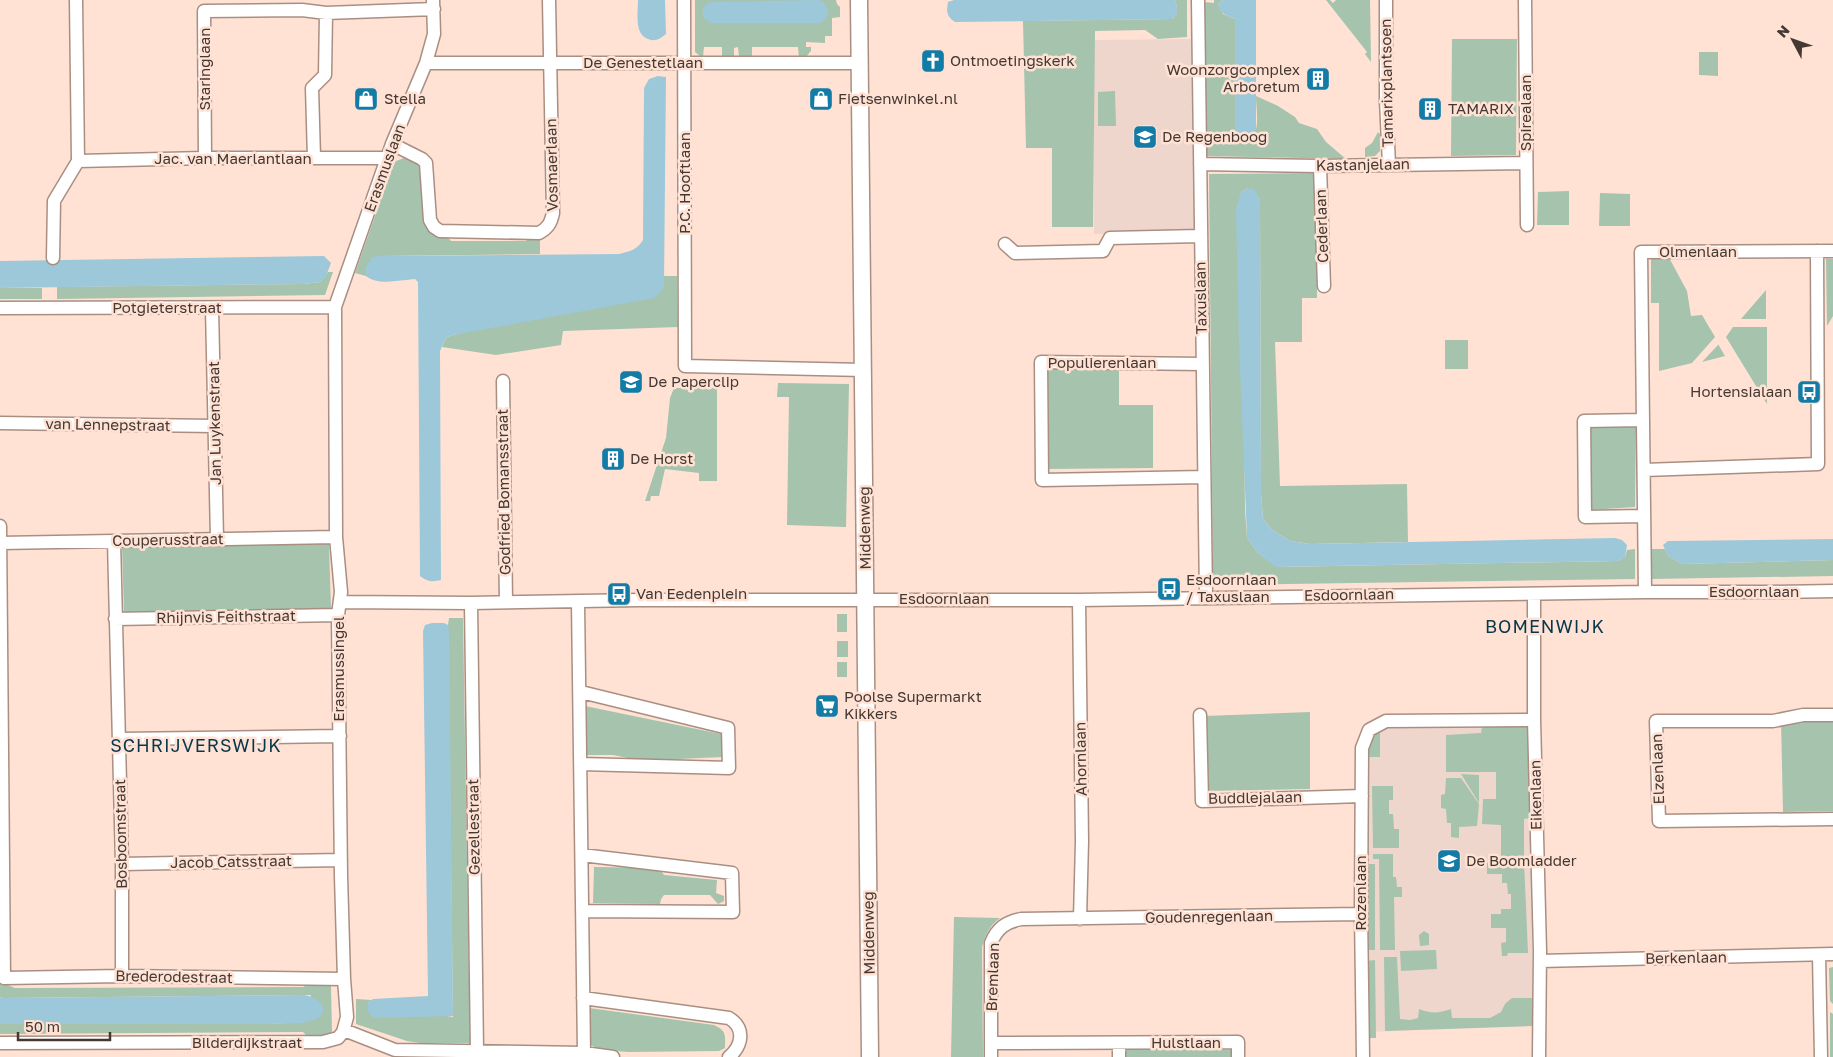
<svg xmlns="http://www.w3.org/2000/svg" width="1833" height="1057" font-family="'Golos Text',sans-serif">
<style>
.education{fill:#eed6cd}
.green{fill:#a5c3ad}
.water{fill:#9dc8d9}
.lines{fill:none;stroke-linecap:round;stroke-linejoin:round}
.minor-casing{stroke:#a98f82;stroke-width:15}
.tertiary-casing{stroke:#a98f82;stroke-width:19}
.minor{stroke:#fff;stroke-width:12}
.tertiary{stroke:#fff;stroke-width:16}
.labels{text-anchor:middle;stroke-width:5;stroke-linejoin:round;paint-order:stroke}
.poi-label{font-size:15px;fill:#443833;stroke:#ffe2d4;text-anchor:start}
.street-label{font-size:15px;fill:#443833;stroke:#ffe2d4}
.quarter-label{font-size:18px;letter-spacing:1px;fill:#08374c;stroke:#ffe2d4}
</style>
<rect width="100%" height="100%" fill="#ffe2d4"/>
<path class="education" d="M1195,39V234H1094V40Z
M1391,727L1532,728V1026L1368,1032L1366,920L1367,754L1373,736Z"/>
<path class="green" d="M695,0H836L837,4L840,7V17L832,18V36H825V43L806,42V47H811V51L804,59H799L798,47H752V57H739L738,47L734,48V57H722V47H704L703,57L700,59V56L695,52Z
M1175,0H1187V37L1158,39L1145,30L1095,31L1093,227H1052V148H1026L1023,21L1172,19L1177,14V7Z
M1214,0H1223L1218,4L1223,14L1235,19V131L1237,139L1246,142C1262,135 1256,111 1256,96L1278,106L1295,117L1299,123L1317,129L1326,142L1346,159L1207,156L1204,2L1214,3Z
M1326,0H1330L1333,3L1336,0H1370L1371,62L1365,54L1367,52Z
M1452,39H1517L1516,155L1451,156Z
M1699,52H1718V76L1699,75Z
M1115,91L1116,126H1098V92Z
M1378,132L1380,134V151L1375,156L1365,157V148L1372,143Z
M407,157L422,165L423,207L451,241H526L530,236H540V254L381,256L366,268V276L355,273L392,168L396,161Z
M1317,173V298H1302V342H1275L1280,486L1407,484L1408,542L1310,544L1290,541L1271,529L1263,518L1261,493L1260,199L1247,188L1241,193L1245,510L1247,538L1258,553L1277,567L1618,561L1625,557L1627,550L1635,549V579L1213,585L1209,174Z
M1569,191V225H1537L1538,192Z
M1600,193L1630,194V226H1599Z
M1651,254H1667L1687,291L1691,316L1702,315L1715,337L1692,363L1659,371V303H1651Z
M1826,259H1833V316L1827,326Z
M328,272H333L325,295L57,299V287L303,284L321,282Z
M664,276H677L678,327L563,331L561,345L496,355L442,347L446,338L453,335L664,286Z
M0,288H42V299H0Z
M1766,290V319H1741Z
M1733,327H1767V404L1726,337Z
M1445,340H1468V369H1445Z
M1718,344L1725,356L1702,362L1718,345Z
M1119,368V405H1153V468L1045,469V369Z
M778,383L849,384L846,527L787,525L789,397H777Z
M674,388H717V481H699V473L665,469L659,496H651L650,501H645L666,438L670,398Z
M1636,425L1635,507L1589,510L1588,427Z
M329,544L331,610L124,613L122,546Z
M1651,549H1665L1668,556L1682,564L1833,560V576L1651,579Z
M837,614H847V632H837Z
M449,618H463L470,1043H420L407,1041L356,1024V999L372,1000L368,1003L453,1017L448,625Z
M837,641H848V657H837Z
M837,662H847V677H837Z
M585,706L721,734L723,757L634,761L633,759L613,755H586Z
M1310,712V789L1204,791V716Z
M1781,721H1833V811L1783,812Z
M1482,727H1530L1531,818L1524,819V856H1501V825L1482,824L1483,799H1496V772H1446V735L1481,733Z
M1380,728V757H1367V741Z
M1461,774L1479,775V803Z
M1446,778H1461L1479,804L1477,826L1459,827V838L1451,837V823H1447L1446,809L1441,808V795L1445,794Z
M1372,786H1393V800H1389V814H1393L1394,829H1399V848H1373Z
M1373,854H1393V877H1396L1397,887H1402V897H1394L1395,950H1380L1379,859H1373Z
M1505,861H1524L1528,953H1508L1507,956H1502L1501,943L1506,942V928H1491V914H1501V909H1511V894H1508L1507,883H1502V874H1487V863Z
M1368,864H1375V950H1366L1364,949L1368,900Z
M594,867L659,868L664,875L717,880L716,893L724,896V901L718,904L710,895H664L661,899L660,904L593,903Z
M954,917L1000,918C989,926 986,934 982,947L983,1057H951Z
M1424,931L1429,934V945L1420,946L1419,935Z
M1436,950L1437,969L1401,971L1400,951Z
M1384,957H1397L1400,1019L1410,1020L1418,1018L1419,1009C1431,1014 1439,1013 1451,1009L1452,1018H1490L1501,1012L1505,1004L1512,998H1532V1026L1385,1031Z
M1375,960L1376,1038H1367L1366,961Z
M1833,967V1004L1830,1001L1829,968Z
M0,979L5,984L15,988L304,987L307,983L329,984L331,986L332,1032L327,1035L308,1037L303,1032L0,1034V1024H272L303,1022L311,995L3,998L0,997Z
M589,1008L714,1025C727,1031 725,1035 725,1048L719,1051L629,1052L601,1050L590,1045Z
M1830,1012L1833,1014V1057H1830Z
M1126,1049L1231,1050V1057H1125Z"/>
<path class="water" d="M638,0H665L666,34C660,39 655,42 648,39C634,34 638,13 638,0Z
M819,0C830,5 831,17 820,23H711C700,18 700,7 710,2Z
M954,0H1175L1177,7V14L1172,19L955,22C947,17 946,12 948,2Z
M1223,0H1256V131L1251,140L1245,142L1237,139L1235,131V19C1227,15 1219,14 1218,4Z
M658,76L666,77L664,286L661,292L654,298L453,335L446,338L440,351L441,580C432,582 428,582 420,576L418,282L415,279C400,280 378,286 366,276V268L372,257L381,256L619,254C630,251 637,250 643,240L644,88L649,79Z
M1247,188L1254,189L1260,199L1261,493L1263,518L1271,529L1290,541L1310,544L1615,538L1622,540L1627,545L1625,557L1618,561L1276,567L1258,553L1247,538L1239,344L1236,208L1241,193Z
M324,256L331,263L326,276L321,282L303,284L0,288V261Z
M1833,539V560L1682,564L1668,556L1663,545L1668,541Z
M432,623H444L448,625L449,630L453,1016L374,1018C368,1013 367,1010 368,1003L373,999L428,996L423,631L425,625Z
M302,995C316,995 333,1009 316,1019C304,1025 286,1023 272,1024H0V997L3,998Z"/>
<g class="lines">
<defs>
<path id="minor" d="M76,0L78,161L205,158H387
M684,0L685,366L864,370
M1198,0L1206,597
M1386,0V100L1389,165
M1525,0L1527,225
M426,63H860
M392,144L422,159L426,163L430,220L434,227L440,231L539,233C548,228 551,223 553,213L549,0
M205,158L204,11L302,10L326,13L434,9
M314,158L312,88L325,75L326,13
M1200,164L1320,166L1526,163
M1320,166L1324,286
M1005,244L1015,253L1103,251L1110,238L1200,236
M53,258L54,201L78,161
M0,308L335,307
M212,308L217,539
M1202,364L1041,362L1042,480L1204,477
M503,381L506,602
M1642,420L1584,421L1585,517L1644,516
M0,423L215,426
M1644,470L1818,464L1817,251
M0,526L4,978L122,976L344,979
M114,541L122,864V976
M0,543L336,537
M1645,592L1641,252L1833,251
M1534,594V720L1540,951L1539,1057
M1079,600L1082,841L1080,919
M340,602L471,603L639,600H1079L1645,592H1772L1833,591
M578,602L584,1053
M471,603L477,1051
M115,619L338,615
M581,692L728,728L729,768L581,764
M1200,715L1202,801L1362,796
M1833,715H1803L1773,721H1656L1659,821L1833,819
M119,739L340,736
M582,855L732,873L733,912L582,911
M122,864L341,860
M1819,955L1821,1057
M1540,961L1833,954
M583,998L729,1018C745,1028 743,1045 729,1057
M344,1030L395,1050L584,1053L613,1057
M0,1043L323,1042L338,1038L343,1032L347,1017L344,979L341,876L338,615L341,592L336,537L335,307L392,144L426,63L434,34L433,0
M991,1043L1238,1042V1057
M1119,1043V1057
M991,1057V943C997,928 1006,922 1021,919L1361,914
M1363,1057L1361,914L1362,748L1369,730L1386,721L1534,720"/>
<path id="tertiary" d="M859,0L870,1057"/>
</defs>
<use href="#minor" class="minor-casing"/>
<use href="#tertiary" class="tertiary-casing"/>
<use href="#minor" class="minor"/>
<use href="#tertiary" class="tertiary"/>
</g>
<defs>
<symbol id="church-square" viewBox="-11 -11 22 22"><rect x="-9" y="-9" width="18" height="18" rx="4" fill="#127ba6" stroke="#ffe2d4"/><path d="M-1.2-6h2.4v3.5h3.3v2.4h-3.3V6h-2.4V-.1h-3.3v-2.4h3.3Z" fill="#fff"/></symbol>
<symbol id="building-square" viewBox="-11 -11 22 22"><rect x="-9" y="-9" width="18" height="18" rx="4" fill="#127ba6" stroke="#ffe2d4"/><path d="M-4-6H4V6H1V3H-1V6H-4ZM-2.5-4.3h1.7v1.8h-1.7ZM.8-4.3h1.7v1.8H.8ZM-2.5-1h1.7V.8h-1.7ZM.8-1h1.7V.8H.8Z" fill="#fff"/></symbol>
<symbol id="shop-square" viewBox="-11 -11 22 22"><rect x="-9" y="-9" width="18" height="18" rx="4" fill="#127ba6" stroke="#ffe2d4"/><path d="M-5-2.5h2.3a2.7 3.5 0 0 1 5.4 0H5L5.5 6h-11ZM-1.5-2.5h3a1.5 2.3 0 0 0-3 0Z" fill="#fff"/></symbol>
<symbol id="school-square" viewBox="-11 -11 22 22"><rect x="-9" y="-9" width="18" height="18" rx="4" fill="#127ba6" stroke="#ffe2d4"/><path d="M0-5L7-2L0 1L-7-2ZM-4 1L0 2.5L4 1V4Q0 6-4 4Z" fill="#fff"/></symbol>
<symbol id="bus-square" viewBox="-11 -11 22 22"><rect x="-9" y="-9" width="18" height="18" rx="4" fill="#127ba6" stroke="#ffe2d4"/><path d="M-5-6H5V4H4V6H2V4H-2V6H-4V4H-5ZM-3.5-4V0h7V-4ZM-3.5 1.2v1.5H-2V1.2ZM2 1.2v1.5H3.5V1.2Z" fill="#fff"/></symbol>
<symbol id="supermarket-square" viewBox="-11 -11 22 22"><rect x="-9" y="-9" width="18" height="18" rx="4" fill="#127ba6" stroke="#ffe2d4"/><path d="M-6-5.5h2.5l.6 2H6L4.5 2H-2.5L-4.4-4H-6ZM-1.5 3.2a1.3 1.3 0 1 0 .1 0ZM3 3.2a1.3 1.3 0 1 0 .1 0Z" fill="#fff"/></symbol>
</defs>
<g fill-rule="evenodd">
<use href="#church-square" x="919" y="47" width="28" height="28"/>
<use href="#building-square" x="1304" y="65" width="28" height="28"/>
<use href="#shop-square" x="352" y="85" width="28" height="28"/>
<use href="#shop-square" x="807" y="85" width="28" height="28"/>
<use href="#building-square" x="1416" y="95" width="28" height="28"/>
<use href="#school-square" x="1131" y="123" width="28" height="28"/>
<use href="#school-square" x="617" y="368" width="28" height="28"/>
<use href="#bus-square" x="1795" y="378" width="28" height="28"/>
<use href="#building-square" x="599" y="445" width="28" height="28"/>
<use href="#bus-square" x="1155" y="575" width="28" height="28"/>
<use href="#bus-square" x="605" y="580" width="28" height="28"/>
<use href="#supermarket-square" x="813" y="692" width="28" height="28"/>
<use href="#school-square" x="1435" y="847" width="28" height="28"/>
</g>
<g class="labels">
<g class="poi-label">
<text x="950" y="66">Ontmoetingskerk</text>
<text x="1300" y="75" text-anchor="end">Woonzorgcomplex<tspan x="1300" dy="17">Arboretum</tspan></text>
<text x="384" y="104">Stella</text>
<text x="838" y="104">Fietsenwinkel.nl</text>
<text x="1448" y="114">TAMARIX</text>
<text x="1162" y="142">De Regenboog</text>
<text x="648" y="387">De Paperclip</text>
<text x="1792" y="397" text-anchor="end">Hortensialaan</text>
<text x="630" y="464">De Horst</text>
<text x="1186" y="585">Esdoornlaan<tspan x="1186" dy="17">/ Taxuslaan</tspan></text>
<text x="636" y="599">Van Eedenplein</text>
<text x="844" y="702">Poolse Supermarkt<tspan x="844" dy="17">Kikkers</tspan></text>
<text x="1466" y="866">De Boomladder</text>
</g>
<g class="street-label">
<text x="643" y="68">De Genestetlaan</text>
<text transform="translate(205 69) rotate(-90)" y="5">Staringlaan</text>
<text transform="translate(1387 83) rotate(-91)" y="5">Tamarixplantsoen</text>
<text transform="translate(1526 113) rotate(-90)" y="5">Spirealaan</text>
<text x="233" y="164">Jac. van Maerlantlaan</text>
<text transform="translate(552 165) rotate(-91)" y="5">Vosmaerlaan</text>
<text transform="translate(1363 165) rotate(-1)" y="5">Kastanjelaan</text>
<text transform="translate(385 168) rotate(-70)" y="5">Erasmuslaan</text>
<text transform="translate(685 183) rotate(-90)" y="5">P.C. Hooftlaan</text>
<text transform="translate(1322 226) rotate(-92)" y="5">Cederlaan</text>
<text x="1698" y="257">Olmenlaan</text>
<text transform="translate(1201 298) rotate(-91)" y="5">Taxuslaan</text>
<text x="167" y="313">Potgieterstraat</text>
<text x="1102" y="368">Populierenlaan</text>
<text transform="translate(215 423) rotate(-91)" y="5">Jan Luykenstraat</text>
<text transform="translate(108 425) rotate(1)" y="5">van Lennepstraat</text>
<text transform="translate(504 492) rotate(-91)" y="5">Godfried Bomansstraat</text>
<text transform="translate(865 528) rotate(-91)" y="5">Middenweg</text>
<text transform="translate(168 540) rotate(-1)" y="5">Couperusstraat</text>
<text x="1754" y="597">Esdoornlaan</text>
<text transform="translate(1349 595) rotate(-1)" y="5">Esdoornlaan</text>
<text x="944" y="604">Esdoornlaan</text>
<text transform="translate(226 617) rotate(-1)" y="5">Rhijnvis Feithstraat</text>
<text transform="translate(339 669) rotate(-90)" y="5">Erasmussingel</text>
<text transform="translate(1081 759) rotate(-91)" y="5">Ahornlaan</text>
<text transform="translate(1658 769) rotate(-92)" y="5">Elzenlaan</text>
<text transform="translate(1536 795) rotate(-91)" y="5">Eikenlaan</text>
<text transform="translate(1255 798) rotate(-1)" y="5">Buddlejalaan</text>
<text transform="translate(474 827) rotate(-91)" y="5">Gezellestraat</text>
<text transform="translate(121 834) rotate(-91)" y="5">Bosboomstraat</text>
<text transform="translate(231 862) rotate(-1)" y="5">Jacob Catsstraat</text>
<text transform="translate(1361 893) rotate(-90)" y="5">Rozenlaan</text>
<text transform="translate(1209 917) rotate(-1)" y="5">Goudenregenlaan</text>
<text transform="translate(869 933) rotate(-91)" y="5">Middenweg</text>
<text transform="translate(1686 958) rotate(-1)" y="5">Berkenlaan</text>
<text transform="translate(174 977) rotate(1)" y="5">Brederodestraat</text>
<text transform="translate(993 977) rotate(-88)" y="5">Bremlaan</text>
<text x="247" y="1048">Bilderdijkstraat</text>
<text x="1186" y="1048">Hulstlaan</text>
</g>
<g class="quarter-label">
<text x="1545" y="633">BOMENWIJK</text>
<text x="196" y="752">SCHRIJVERSWIJK</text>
</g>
</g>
<g transform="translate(1793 40) rotate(311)" stroke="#ffe2d4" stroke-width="4" paint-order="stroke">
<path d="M0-4L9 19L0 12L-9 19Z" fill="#443833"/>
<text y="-8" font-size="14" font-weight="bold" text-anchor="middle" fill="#443833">N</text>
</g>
<path d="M18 1032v8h92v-8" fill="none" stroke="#443833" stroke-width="2.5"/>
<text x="25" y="1032" font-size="15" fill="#443833" stroke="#ffe2d4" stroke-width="4" paint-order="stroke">50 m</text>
</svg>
